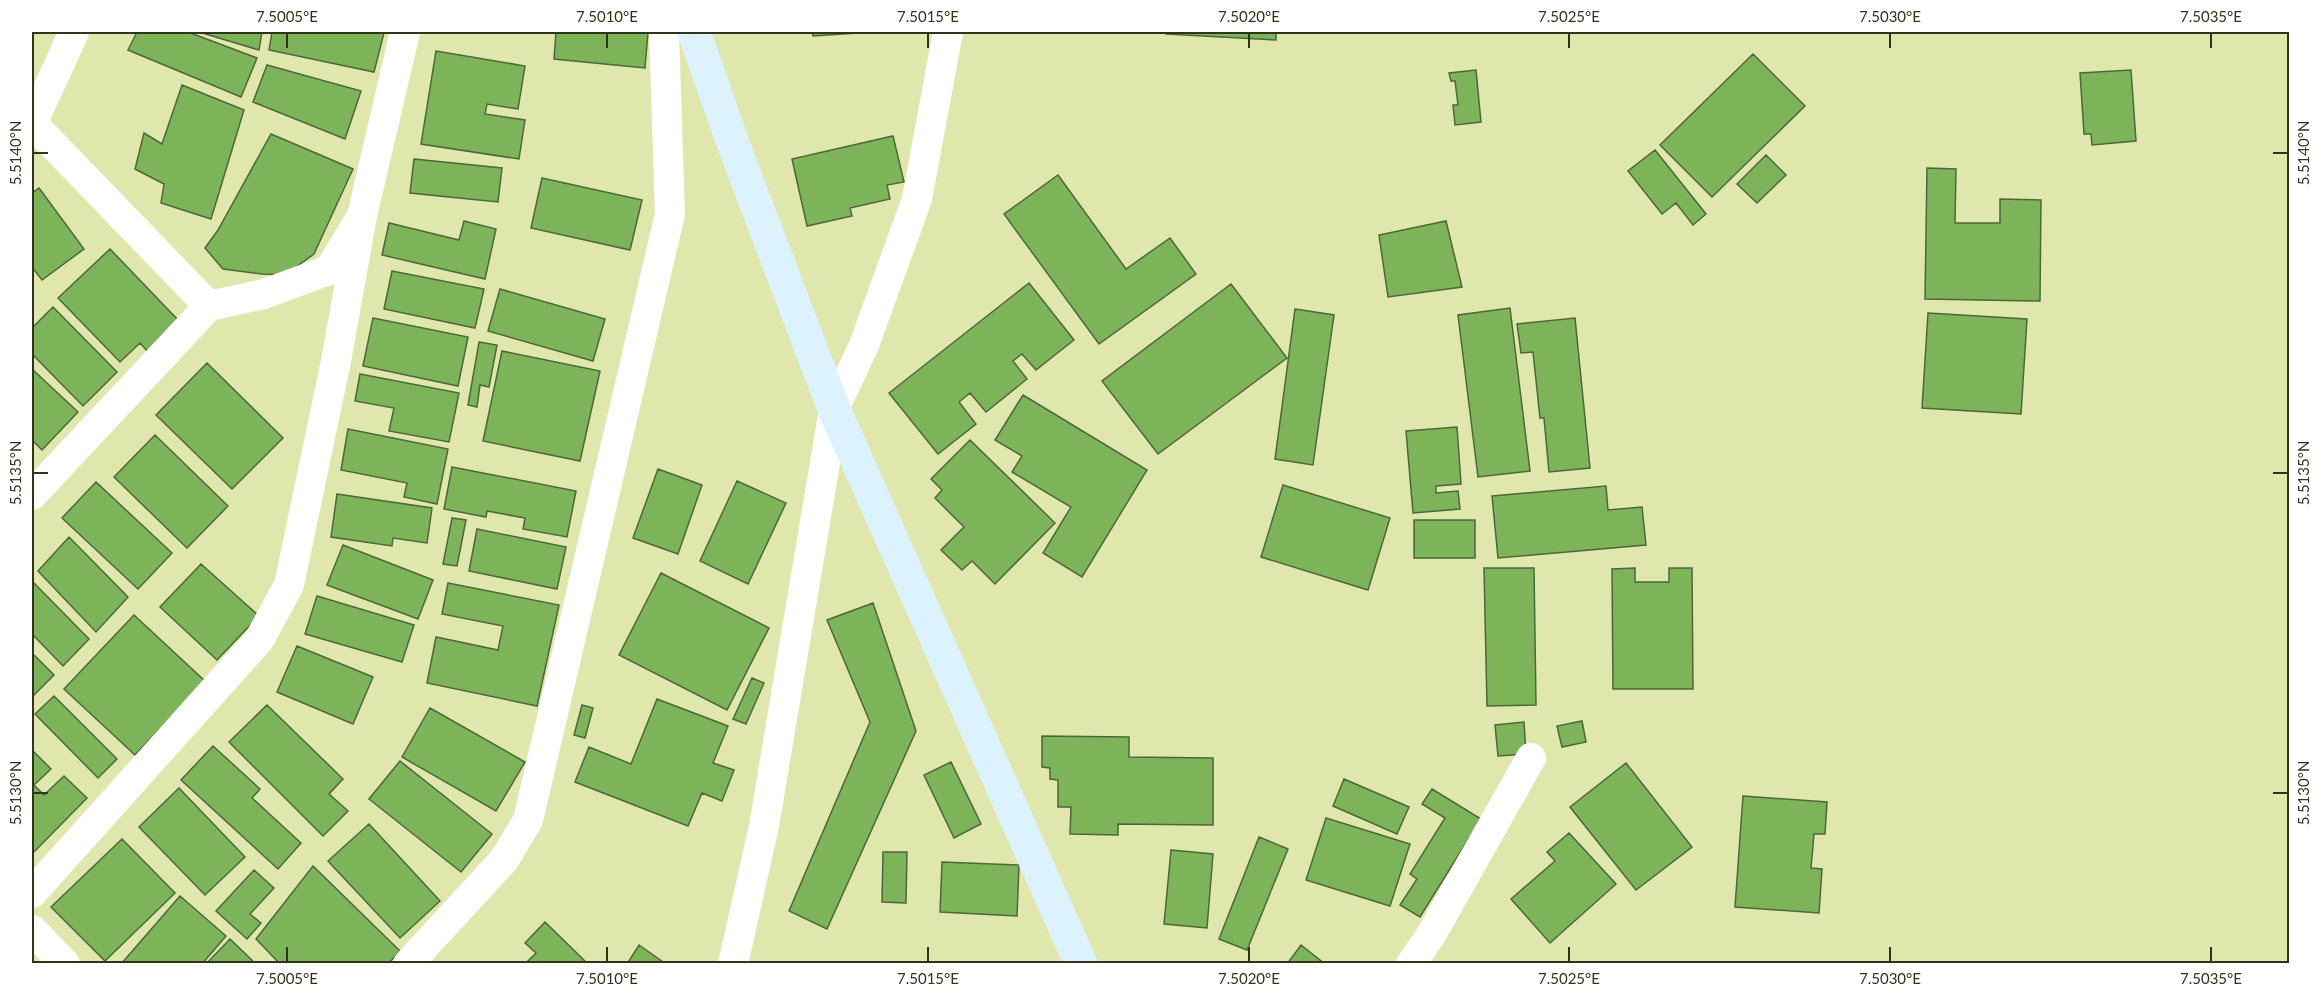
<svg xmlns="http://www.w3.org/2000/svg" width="2321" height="995" font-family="Lato,sans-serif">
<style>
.building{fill:#7eb459;stroke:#4c673a;stroke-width:1.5}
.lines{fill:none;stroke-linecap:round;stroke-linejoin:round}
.street{stroke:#fff;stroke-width:30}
.secondary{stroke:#dcf2fe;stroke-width:33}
.ticks{fill:none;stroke:#31341d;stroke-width:2}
.neatline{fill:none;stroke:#31341d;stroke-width:2}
.ticks-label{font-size:15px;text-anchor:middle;fill:#31341d}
</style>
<rect width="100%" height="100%" fill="#dfe7ad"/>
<path class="building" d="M137,32H188L257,58L241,97L128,50Z
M199,32H262L259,50Z
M272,32H375L384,33L374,72L269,50Z
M556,32H648L645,68L554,59Z
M812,32H874L813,36Z
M1166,32H1276V40L1166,34Z
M436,51L525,66L518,109L487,104L485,114L525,120L519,159L421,144Z
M1753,54L1805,106L1712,197L1660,145Z
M267,65L361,91L345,139L253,102Z
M1476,70L1481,122L1455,125L1453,105H1458L1455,81H1451L1449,73Z
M2131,70L2136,141L2092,145L2091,134H2084L2080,73Z
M182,85L244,110L211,219L161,203L164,184L135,169L144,133L162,144Z
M271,134L353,169L314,254L285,275L262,274L223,269L205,248L218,230Z
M893,136L904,182L887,185L890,199L850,208L852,216L807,226L792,159Z
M1655,150L1706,214L1693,225L1676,203L1662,214L1628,171Z
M1766,155L1786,175L1757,203L1737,184Z
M414,159L502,168L498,202L410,193Z
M1927,168L1956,169L1955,223H2000V199L2041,200L2040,301L1925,299Z
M1058,175L1126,269L1170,238L1196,274L1099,344L1004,214Z
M542,178L642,200L630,250L531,228Z
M39,188L84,249L42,280L32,267V193Z
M464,221L496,229L485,279L382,255L389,223L459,240Z
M1446,221L1462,287L1388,297L1379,235Z
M110,249L180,322L148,352L140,343L120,362L58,298Z
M392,271L484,289L475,328L384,309Z
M1029,283L1074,340L1036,370L1022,354L1013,361L1027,379L986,412L970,393L959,402L976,424L938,454L889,393Z
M1231,284L1287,358L1158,454L1102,381Z
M500,289L605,319L593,361L488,331Z
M53,307L117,372L83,406L32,354V328Z
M1510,308L1530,471L1478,477L1458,315Z
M1295,309L1334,315L1313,465L1275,459Z
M1928,313L2027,319L2021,414L1922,408Z
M373,318L468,337L458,386L363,366Z
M1575,318L1590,468L1549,472L1544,418H1540L1533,352L1521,353L1517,324Z
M479,342L497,345L489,387L480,385L477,407L468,405Z
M502,351L600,371L580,461L483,441Z
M207,363L283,438L232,489L156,415Z
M32,369L78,412L42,450L32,440Z
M360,374L459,393L449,442L389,431L394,408L355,401Z
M1023,395L1147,470L1082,577L1043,553L1071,507L1012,472L1022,456L995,440Z
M1457,427L1461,484L1436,486V493L1458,491L1460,509L1413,513L1406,431Z
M348,429L448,449L437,504L404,497L407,483L341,470Z
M155,435L228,506L187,548L114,477Z
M970,440L1055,523L995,584L972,561L962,570L941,550L964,527L935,498L942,490L931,479Z
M452,467L576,491L567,537L523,529L525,518L487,511L486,517L444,509Z
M658,469L702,485L678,554L633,538Z
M737,481L786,503L748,584L700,561Z
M96,482L172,553L138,589L62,518Z
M1283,485L1390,518L1368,590L1261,557Z
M1606,486L1608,510L1642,507L1646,545L1498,558L1492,496Z
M337,494L432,508L427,543L393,538L392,546L331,537Z
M452,518L466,520L457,566L443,564Z
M1414,520H1475V558H1414Z
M477,529L566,547L557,589L469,571Z
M69,537L128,597L96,632L38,571Z
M343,545L433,580L418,619L327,585Z
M201,564L259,616L217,660L160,607Z
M1484,568H1534L1536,705L1487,706Z
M1635,568V582H1669V568H1692L1693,689H1613L1612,569Z
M661,573L769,628L727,710L619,655Z
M32,581L89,639L63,666L32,634Z
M448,583L559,605L537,706L427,683L436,637L498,650L503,626L442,614Z
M317,596L414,625L402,662L305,634Z
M873,603L916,731L827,929L789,911L870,722L827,620Z
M134,615L205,681L135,755L64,689Z
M297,646L373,677L353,724L277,692Z
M32,653L54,675L32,697Z
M752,678L764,683L746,724L733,719Z
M54,696L117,759L98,778L35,714Z
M657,699L728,726L713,763L734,770L722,801L702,793L688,826L575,782L589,747L631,764Z
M267,705L343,779L329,794L348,811L323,836L229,742Z
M582,705L593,708L585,738L574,735Z
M430,708L525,762L496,811L402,757Z
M1582,721L1586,742L1562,747L1557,726Z
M1524,722L1526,754L1498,756L1495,725Z
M1042,736L1129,737V757L1213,758V825L1118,824V835L1070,834L1071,807H1058V780L1050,779V768L1042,767Z
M213,746L260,789L252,798L301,843L278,869L181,780Z
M32,750L51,769L34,785L44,795L64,776L87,798L32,854Z
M400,761L492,834L461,872L369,799Z
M951,762L981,824L954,838L924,775Z
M1626,763L1692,847L1636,890L1570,807Z
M1344,779L1409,807L1397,834L1333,806Z
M179,788L245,857L205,895L139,827Z
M1432,789L1481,819L1420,917L1400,905L1417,879L1410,874L1445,818L1422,804Z
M1743,796L1827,802L1825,834H1814L1811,868L1822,869L1819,913L1735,907Z
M1326,818L1410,844L1390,906L1306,880Z
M369,824L440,901L400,938L328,861Z
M1569,833L1616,884L1550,943L1511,899L1555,861L1547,852Z
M1259,837L1288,849L1247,950L1219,939Z
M122,839L175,893L105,961L51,907Z
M1171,850L1213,854L1207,928L1164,924Z
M883,852H907L906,903L882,902Z
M942,862L1019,865L1017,916L940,912Z
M313,866L400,951L388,964H280L256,939Z
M254,870L274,888L250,914L261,923L247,939L216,911Z
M180,896L226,936L202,964H121Z
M545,922L588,964H525L536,953L525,943Z
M230,939L256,964H206Z
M639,945L666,964H627Z
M1301,945L1325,964H1287Z"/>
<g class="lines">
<path class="street" d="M32,123L209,306
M32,124L74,32
M32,495L209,306L264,294L329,270L362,216L405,32
M32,893L259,640L289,585L336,361L362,216
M32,930L65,964
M408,964L504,860L528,820L670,214L664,32
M733,964L764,826L834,409L864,345L917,199L948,32
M1411,964L1431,935L1531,758"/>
<path class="secondary" d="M694,32L734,146L834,409L1081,964"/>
</g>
<path class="ticks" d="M287,33V48M607,33V48M928,33V48M1249,33V48M1569,33V48M1890,33V48M2211,33V48M33,153H48M2273,153H2288M33,473H48M2273,473H2288M33,793H48M2273,793H2288M287,947V962M607,947V962M928,947V962M1249,947V962M1569,947V962M1890,947V962M2211,947V962"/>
<rect width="2321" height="995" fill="none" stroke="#ffffff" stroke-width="66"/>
<rect x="33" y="33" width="2255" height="929" class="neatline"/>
<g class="ticks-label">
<text x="287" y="22">7.5005°E</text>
<text x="607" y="22">7.5010°E</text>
<text x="928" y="22">7.5015°E</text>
<text x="1249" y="22">7.5020°E</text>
<text x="1569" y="22">7.5025°E</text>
<text x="1890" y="22">7.5030°E</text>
<text x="2211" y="22">7.5035°E</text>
<text transform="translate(16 153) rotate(-90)" y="5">5.5140°N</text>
<text transform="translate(2304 153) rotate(-90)" y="5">5.5140°N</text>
<text transform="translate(16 473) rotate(-90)" y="5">5.5135°N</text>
<text transform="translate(2304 473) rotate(-90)" y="5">5.5135°N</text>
<text transform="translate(16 793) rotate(-90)" y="5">5.5130°N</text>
<text transform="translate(2304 793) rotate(-90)" y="5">5.5130°N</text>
<text x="287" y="984">7.5005°E</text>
<text x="607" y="984">7.5010°E</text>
<text x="928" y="984">7.5015°E</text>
<text x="1249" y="984">7.5020°E</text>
<text x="1569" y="984">7.5025°E</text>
<text x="1890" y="984">7.5030°E</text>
<text x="2211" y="984">7.5035°E</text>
</g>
</svg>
